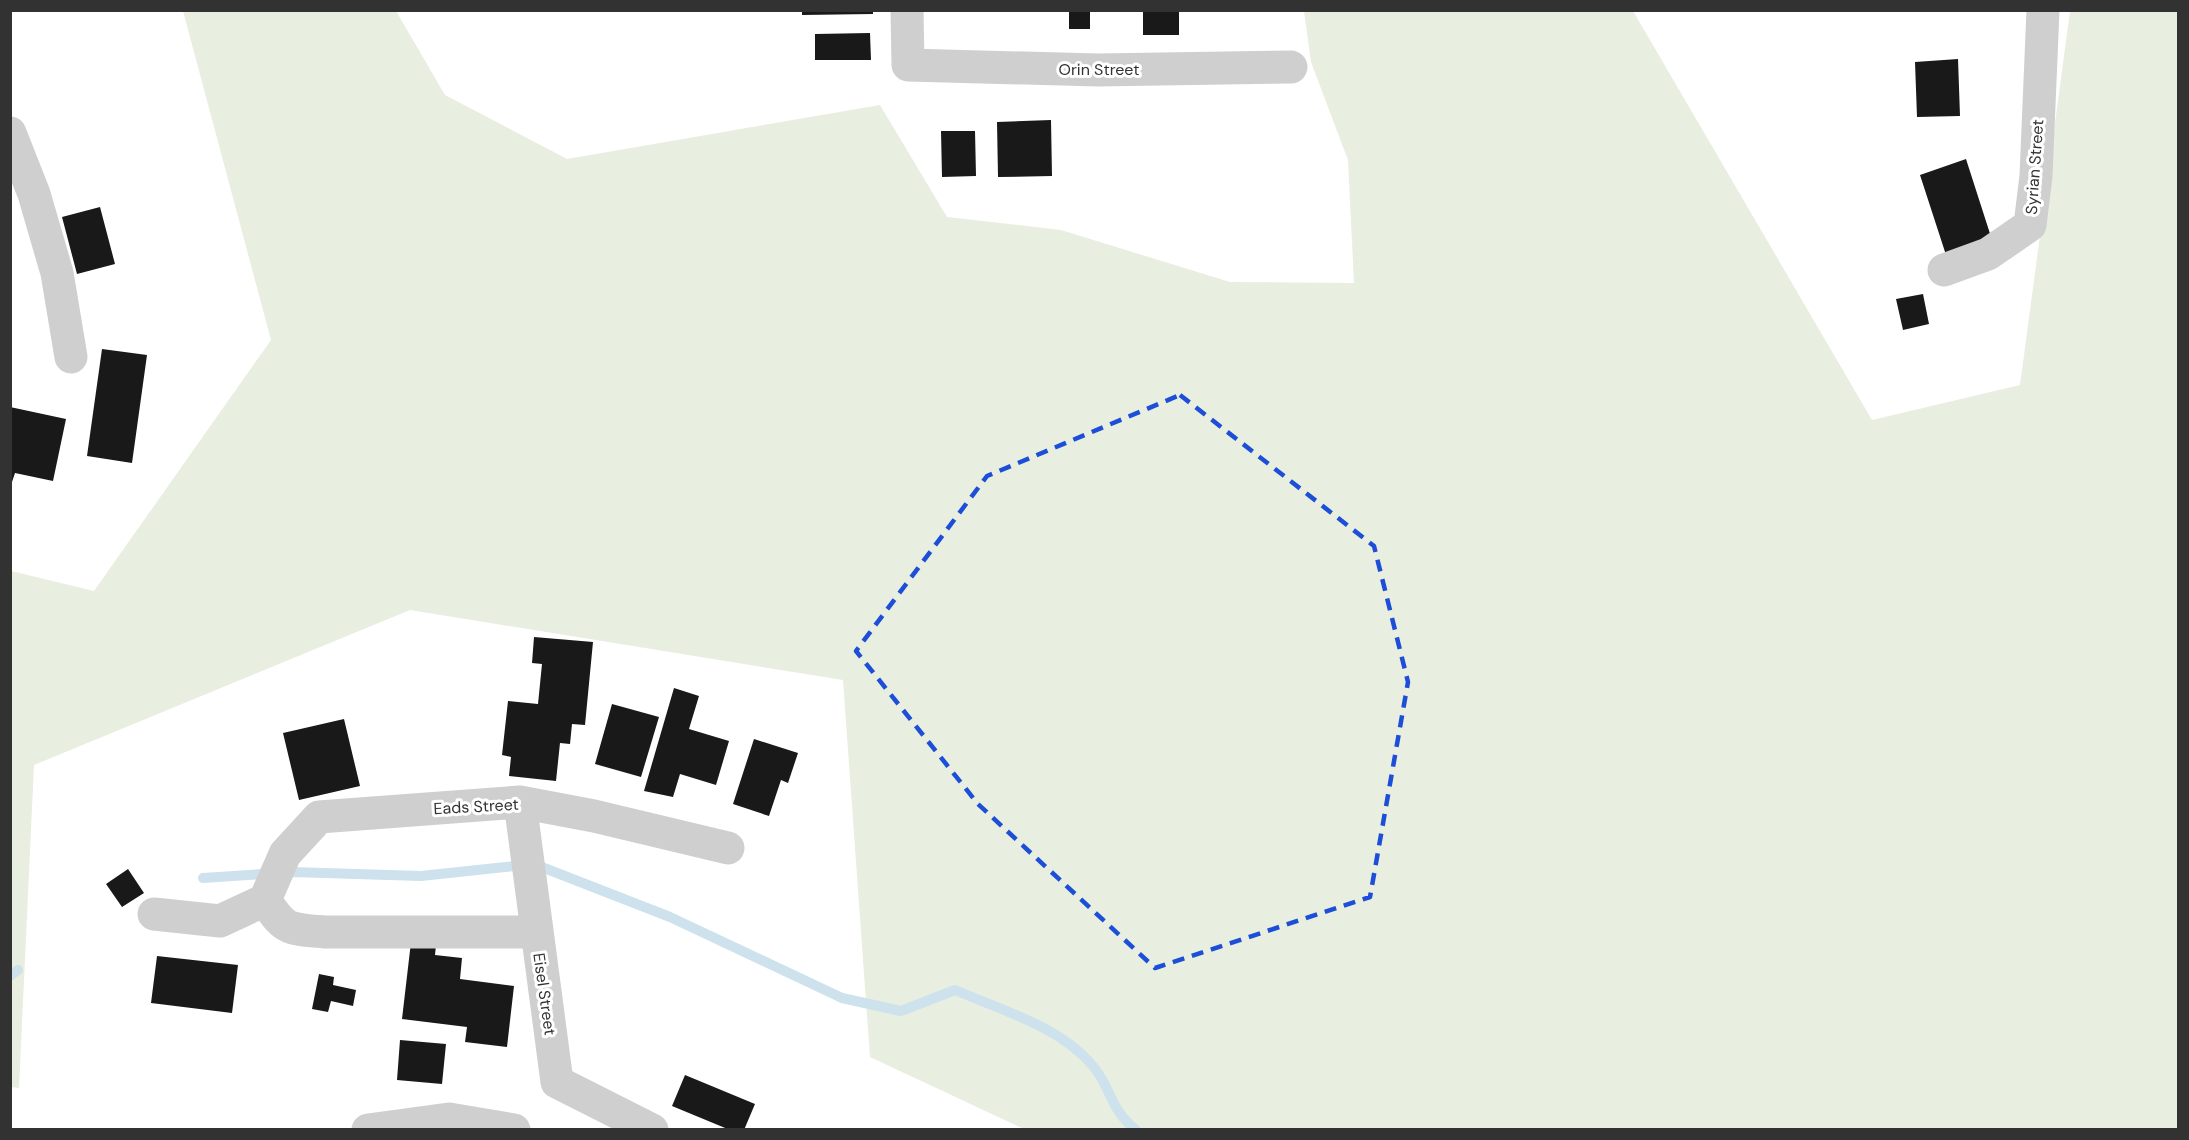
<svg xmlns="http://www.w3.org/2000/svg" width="2189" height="1140" font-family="'DM Sans',sans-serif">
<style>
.green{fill:#e8eee0}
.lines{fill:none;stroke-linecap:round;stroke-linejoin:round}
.stream{stroke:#cde2ed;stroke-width:10}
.building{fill:#191919}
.minor{stroke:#cfcfcf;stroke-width:33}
.marked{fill:none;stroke:#1d4ed8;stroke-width:4.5;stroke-dasharray:12 8;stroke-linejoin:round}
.labels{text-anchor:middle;stroke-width:6;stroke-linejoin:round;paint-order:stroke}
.street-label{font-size:16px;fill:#323232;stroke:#fff}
</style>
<rect width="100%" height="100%" fill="#fff"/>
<path class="green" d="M183,11H396L445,95L567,159L880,105L947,217L1061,230L1230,282L1354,283L1348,160L1311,62L1304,11H1633L1872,420L2020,385L2070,11H2178V1129H1024L870,1057L843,680L410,610L34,765L19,1088L11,1087V571L94,591L271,340Z"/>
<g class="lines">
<path class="stream" d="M203,878L292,872L421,876L534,864L670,917L842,998L901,1011L955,990C1001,1010 1059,1026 1092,1065C1112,1087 1108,1108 1136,1130
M10,976L18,970"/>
</g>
<path class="building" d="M802,10H873V14L802,15Z
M1069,10H1090V29H1069Z
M1143,10H1179V35H1143Z
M870,33L871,60H815V34Z
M1958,59L1960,116L1917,117L1915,62Z
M1051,120L1052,176L998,177L997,122Z
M941,131H975L976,176L942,177Z
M1966,159L1993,243L1947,258L1920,175Z
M100,207L115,264L77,274L62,217Z
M1923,294L1929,324L1903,330L1896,299Z
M102,349L147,355L132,463L87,456Z
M10,407L66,419L53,481L15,473L10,488Z
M534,637L593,642L585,725L572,724L570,744L560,743L556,781L509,776L511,757L502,755L508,701L538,704L542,664L532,663Z
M674,688L699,696L689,729L729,741L716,785L680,774L673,797L644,791Z
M612,704L659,717L641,777L595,764Z
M344,719L360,786L299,800L283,733Z
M754,739L798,753L788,783L781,780L769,816L733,804Z
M128,869L144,893L122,907L106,884Z
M411,942L436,945L435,955L462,958L460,979L514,986L507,1047L465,1042L467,1027L402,1019Z
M157,956L238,965L232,1013L151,1003Z
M319,974L334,977L333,985L356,990L353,1006L331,1001L328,1012L312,1009Z
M400,1040L446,1044L442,1084L397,1080Z
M685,1075L755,1104L744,1130H730L672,1106Z"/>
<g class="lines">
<path class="minor" d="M907,10L908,65L1098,70L1291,67
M10,133L34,194L57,273L71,357
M1944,270L1988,254L2030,225L2036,176L2043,10
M520,802L557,1082L652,1130
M265,900L285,854L319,817L520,802L594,816L728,848
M265,900C285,931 289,929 325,932H537
M154,914L220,921L265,900
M368,1130L449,1119L514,1130"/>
</g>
<path class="marked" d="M1180,395L1374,546L1408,682L1370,897L1155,968L978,804L856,651L987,476Z"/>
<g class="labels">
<g class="street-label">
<text x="1099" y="75">Orin Street</text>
<text transform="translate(2034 167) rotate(-86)" y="6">Syrian Street</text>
<text transform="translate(476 806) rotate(-3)" y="6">Eads Street</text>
<text transform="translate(545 994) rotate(82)" y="6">Eisel Street</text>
</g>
</g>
<rect width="2189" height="1140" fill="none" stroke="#323232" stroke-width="24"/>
</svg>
